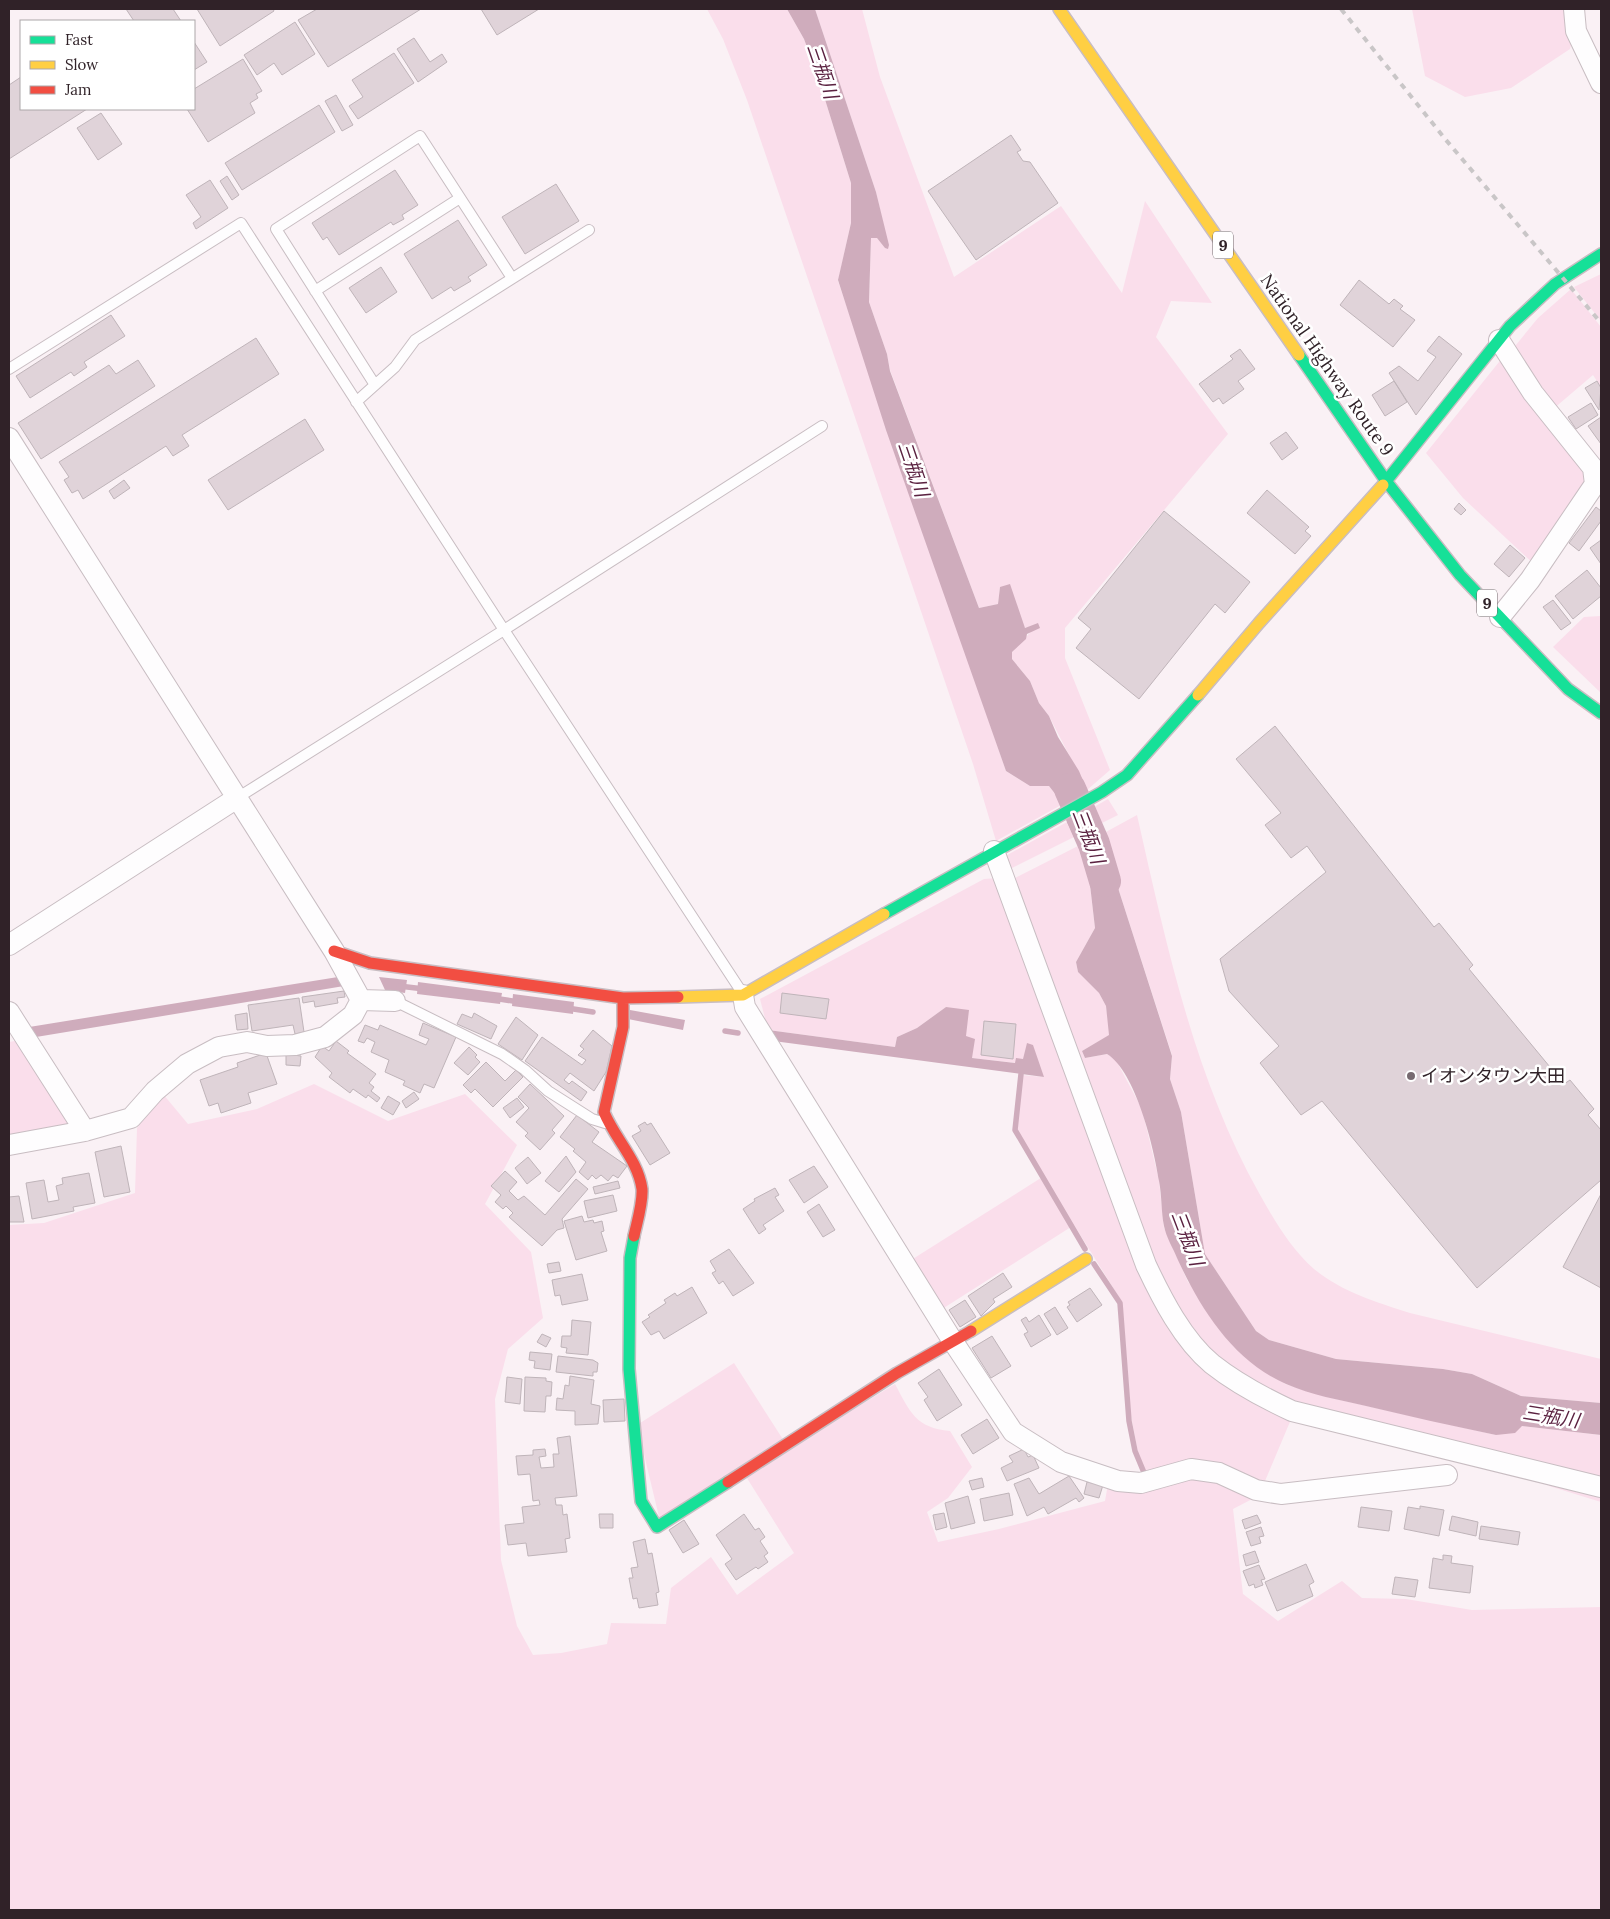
<svg xmlns="http://www.w3.org/2000/svg" width="1610" height="1919" font-family="Lora,'Noto Sans JP',serif">
<style>
.green{fill:#fadeeb}
.water{fill:#cfacbc}
.lines{fill:none;stroke-linecap:round;stroke-linejoin:round}
.stream{stroke:#cfacbc;stroke-width:5.5}
.river{stroke:#cfacbc;stroke-width:32}
.building{fill:#e0d3d9;stroke:#bfb4b9}
.lane-casing{stroke:#c8bdc2;stroke-width:12}
.street-casing{stroke:#c8bdc2;stroke-width:22}
.fast-casing{stroke:#c8bdc2;stroke-width:14}
.slow-casing{stroke:#c8bdc2;stroke-width:14}
.jam-casing{stroke:#c8bdc2;stroke-width:14}
.lane{stroke:#fefdfe;stroke-width:10}
.street{stroke:#fefdfe;stroke-width:20}
.fast{stroke:#16e098;stroke-width:11}
.slow{stroke:#ffcf43;stroke-width:11}
.jam{stroke:#f24e42;stroke-width:11}
.rail{stroke:#c9c6c7;stroke-width:4;stroke-dasharray:6 6;stroke-linecap:butt}
.poi-dot{fill:#776a70;stroke:#fff;stroke-width:2}
.labels{text-anchor:middle;stroke-width:5;stroke-linejoin:round;paint-order:stroke}
.shield{fill:#fff;stroke:#6e6468;stroke-width:1}
.shield-label{font-size:16px;font-weight:bold;fill:#302228}
.street-label{font-size:18px;fill:#302228;stroke:#fff}
.poi-label{font-size:18px;fill:#302228;stroke:#fff;text-anchor:start}
.water-label{font-size:19px;font-style:italic;fill:#5b2241;stroke:#fff}
</style>
<rect width="100%" height="100%" fill="#faf1f5"/>
<path class="green" d="M707,9H787L804,39L818,77L851,183V223L838,281L1006,771L1030,786H1049L1063,804L996,841L973,764L747,100L723,39Z
M815,9H862L880,77L954,277L1061,206L1122,293L1145,201L1212,303L1171,301L1156,337L1228,434L1065,628V658L1110,770L1087,790L1049,716L1039,703L1030,681L1012,659V652L1038,624L1025,628L1000,587L998,604L979,608L890,370L887,354L869,302L871,237L877,238L888,249V245L876,192Z
M1412,9H1580L1570,49L1511,88L1465,97L1425,76Z
M1601,274V321L1574,287Z
M1571,289L1601,327V387L1593,375L1552,410L1511,351L1538,318Z
M1503,357L1590,478L1536,566L1463,498L1426,453Z
M1601,616V693L1553,647L1584,617Z
M1108,799L1118,815L1100,824L1094,807Z
M1137,815C1166,943 1194,1077 1259,1193C1274,1220 1291,1249 1314,1269C1342,1292 1376,1302 1410,1313L1601,1359V1403L1521,1396L1472,1374L1443,1369L1336,1359L1269,1340L1256,1331L1205,1254L1181,1112L1170,1079L1172,1055L1119,891L1104,833Z
M1067,822L1074,837L1004,872L1000,859Z
M1078,846L1089,876L1095,928L1076,962L1078,972L1099,993L1106,1006L1110,1035L1082,1051L1085,1058L1107,1054L1116,1060L1142,1109L1159,1180L1164,1228L1188,1282L1285,1384L1327,1397L1496,1435L1522,1426L1601,1435V1502L1549,1486L1541,1470L1282,1403L1211,1356L1180,1316L1155,1272L1009,881Z
M998,878L1163,1312L1292,1417L1265,1481L1255,1484L1221,1471L1148,1477L1138,1453L1131,1416L1122,1302L1074,1225L939,1311L908,1262L1044,1176L1016,1130L1022,1075L1044,1077L1023,1059L1016,1063L972,1058L966,1037L946,1007L917,1028L897,1037L895,1047L768,1030L760,999L984,879Z
M21,1040L72,1126L9,1136V1042Z
M314,1084L388,1121L465,1094L517,1145L485,1204L531,1252L543,1318L508,1349L495,1399L501,1560L517,1626L533,1655L561,1653L607,1644L611,1623L666,1624L671,1588L711,1557L737,1595L794,1553L745,1475L895,1384C910,1412 916,1428 950,1431L972,1467L948,1498L927,1512L938,1542L999,1529L1105,1501L1108,1484L1203,1475L1258,1496L1233,1509L1243,1594L1278,1621L1342,1581L1362,1598L1406,1599L1472,1610L1601,1607V1910H9V1225L44,1223L135,1193L137,1128L163,1094L188,1124L257,1109Z
M734,1363L784,1441L660,1521L637,1425Z"/>
<path class="water" d="M787,9H815L876,192L889,245L888,249L885,248L877,238H871L869,302L887,354L890,371L979,608L998,604L1000,587L1010,584L1025,628L1038,623L1040,628L1027,634L1026,639L1012,652V659L1030,681L1039,703L1049,716L1058,737L1079,771L1087,790L1063,804L1049,786H1030L1006,771L886,430L838,280L851,223V183L818,77L804,39Z
M1094,807L1100,824L1074,837L1067,822Z
M1104,833L1119,891L1172,1056L1170,1079L1181,1112L1205,1254L1256,1331L1269,1340L1336,1359L1443,1369L1472,1374L1521,1396L1601,1403V1435L1522,1426L1515,1433L1496,1435C1452,1426 1409,1416 1366,1406C1340,1400 1311,1395 1286,1384C1232,1360 1200,1308 1177,1258C1173,1248 1166,1237 1164,1226C1161,1212 1162,1196 1159,1181C1154,1148 1136,1072 1107,1054L1085,1058L1082,1051L1109,1035L1106,1006L1099,993L1078,972L1076,962L1095,928L1089,876L1078,846Z
M338,977L344,986L30,1038L23,1028Z
M379,977L407,980L405,993L385,990Z
M418,982L502,993L500,1004L417,994Z
M513,994L574,1002L573,1014L512,1006Z
M946,1007L969,1010L966,1036L975,1039L972,1058L1015,1063L1016,1058L1023,1059L1027,1043L1033,1045L1044,1077L766,1040L768,1030L895,1047L897,1037L917,1028Z
M630,1010L685,1020L683,1030L628,1019Z"/>
<g class="lines">
<path class="stream" d="M399,986L424,989
M493,998L519,1002
M567,1008L593,1012
M725,1031L738,1033
M1021,1074L1015,1130L1085,1249
M1094,1264L1120,1303L1129,1421L1135,1451L1145,1475"/>
<path class="river" d="M1070,789L1094,844L1105,881"/>
</g>
<path class="building" d="M126,9H173L181,21H134Z
M197,9H273L274,11L220,46Z
M317,9H421L328,67L298,20Z
M481,9H539L497,35Z
M295,22L315,54L282,75L274,63L257,75L244,55Z
M414,38L430,62L442,54L447,62L418,82L397,49Z
M194,42L207,62L194,70Z
M394,53L414,83L358,119L349,106L363,97L352,80Z
M243,59L262,91L256,94L258,98L250,103L255,113L208,142L187,109H194V89Z
M21,77V109H87L9,159V85Z
M336,95L353,125L342,131L325,101Z
M319,105L335,132L242,190L225,163Z
M101,113L122,144L98,160L77,128Z
M1011,135L1021,150L1017,152L1023,161L1030,162L1058,203L976,260L928,191Z
M395,170L418,205L402,215L404,219L393,225L391,222L339,255L327,237L323,240L312,223Z
M227,176L239,195L232,200L220,181Z
M210,180L228,208L196,229L193,223L201,217L186,195Z
M556,184L579,221L525,254L502,217Z
M458,220L487,265L468,277L471,281L454,291L451,287L432,299L404,254Z
M381,267L397,292L366,313L349,288Z
M1359,280L1389,304L1394,299L1403,306L1400,309L1415,320L1393,347L1340,305Z
M111,315L125,336L84,362L87,367L74,376L71,372L30,398L16,376Z
M1439,336L1462,354L1416,415L1389,373L1399,366L1418,381L1436,357L1427,351Z
M256,338L279,374L182,435L189,446L173,456L166,446L83,499L78,490L72,493L64,480L69,477L59,462Z
M1240,349L1255,369L1238,381L1244,389L1223,404L1219,398L1213,402L1199,384L1233,359L1230,356Z
M138,360L155,386L41,459L18,423L109,365L116,374Z
M1394,381L1407,402L1385,416L1372,395Z
M1597,381L1601,388L1599,410L1585,388Z
M1591,403L1598,415L1576,429L1568,417Z
M1601,417V444L1588,426Z
M305,419L324,450L228,510L208,480Z
M1286,432L1298,448L1282,460L1270,443Z
M124,480L130,488L114,499L109,491Z
M1267,490L1309,527L1305,531L1311,536L1295,554L1247,513Z
M1459,503L1466,510L1461,515L1454,509Z
M1596,507L1601,511V521L1579,551L1569,543Z
M1164,511L1250,582L1225,613L1215,604L1139,699L1076,648L1091,629L1078,618Z
M1601,540V564L1590,548Z
M1510,545L1525,558L1509,577L1494,564Z
M1587,570L1601,588V596L1573,619L1555,596Z
M1553,600L1571,623L1561,630L1543,607Z
M1275,726L1434,927L1439,923L1473,965L1469,969L1564,1084L1570,1080L1594,1109L1588,1115L1601,1130V1180L1477,1288L1322,1101L1301,1115L1260,1063L1279,1046L1229,991L1220,959L1326,872L1307,846L1291,858L1265,825L1281,813L1236,759Z
M344,991L345,997L337,998L338,1003L315,1007L314,1001L303,1003L302,997Z
M782,993L829,999L826,1019L780,1013Z
M299,998L304,1032L295,1034L293,1025L252,1031L248,1005Z
M247,1013L248,1029L237,1030L235,1015Z
M474,1013L497,1026L491,1039L457,1024L462,1014L472,1018Z
M516,1017L538,1035L522,1060L498,1044Z
M984,1021L1016,1024L1013,1059L981,1055Z
M423,1023L456,1037L434,1088L424,1084L420,1093L403,1085L405,1081L385,1072L389,1060L371,1052L375,1042L367,1038L364,1043L358,1041L365,1025L378,1030L380,1025L426,1045L429,1039L419,1035Z
M593,1030L612,1046L606,1072L594,1091L570,1073L564,1080L569,1084L572,1081L587,1092L581,1101L525,1061L542,1037L582,1065L586,1060L578,1055L584,1049L580,1046Z
M336,1041L349,1051L347,1053L376,1074L369,1083L374,1087L371,1091L380,1098L377,1102L368,1095L366,1098L353,1089L350,1093L329,1077L332,1073L315,1057L322,1046L329,1051Z
M469,1047L477,1055L475,1057L480,1062L468,1075L454,1063Z
M266,1053L277,1084L248,1093L251,1103L221,1113L218,1103L209,1106L200,1080L238,1067L237,1063Z
M286,1054L301,1056L300,1066L286,1065Z
M486,1062L505,1081L516,1070L523,1077L493,1107L475,1089L471,1093L463,1085Z
M530,1084L564,1116L552,1130L555,1133L540,1150L525,1136L528,1133L516,1122L529,1108L518,1097Z
M414,1092L419,1099L406,1108L402,1101Z
M388,1096L400,1103L393,1115L381,1108Z
M517,1098L524,1107L510,1118L503,1108Z
M577,1115L599,1132L592,1142L627,1166L618,1178L613,1175L608,1181L601,1175L596,1179L592,1175L588,1180L579,1172L586,1162L573,1151L575,1149L560,1137Z
M645,1122L647,1125L651,1123L670,1153L650,1165L632,1136L641,1131L638,1126Z
M121,1146L130,1192L104,1197L95,1152Z
M566,1156L576,1172L559,1192L545,1181Z
M528,1157L541,1173L527,1184L515,1168Z
M814,1166L828,1187L804,1203L789,1180Z
M505,1171L517,1182L509,1191L518,1200L524,1196L545,1215L576,1179L588,1189L562,1219L564,1228L557,1230L542,1246L509,1217L513,1213L506,1206L503,1209L495,1202L501,1195L491,1186Z
M89,1173L95,1203L73,1207L74,1211L32,1219L26,1183L44,1180L48,1202L59,1200L56,1186L63,1184L62,1178Z
M618,1181L620,1188L595,1194L593,1187Z
M775,1188L779,1195L775,1197L784,1211L763,1225L766,1229L759,1234L743,1209L755,1201L754,1199Z
M1601,1194V1288L1563,1267Z
M613,1195L617,1211L588,1218L584,1201Z
M19,1196L24,1222H9V1197Z
M819,1204L835,1230L823,1237L807,1212Z
M582,1216L584,1222L593,1220L594,1223L602,1221L604,1231L601,1232L607,1251L576,1260L564,1221Z
M729,1249L754,1283L733,1296L723,1281L719,1284L712,1273L716,1271L710,1261Z
M559,1262L561,1271L549,1273L547,1264Z
M1003,1273L1012,1287L993,1299L995,1302L981,1316L968,1296Z
M582,1274L588,1300L562,1305L560,1295L555,1296L552,1280Z
M692,1287L707,1313L664,1339L659,1331L651,1335L642,1322L650,1317L648,1315L666,1303L664,1300L675,1293L677,1296Z
M1090,1288L1102,1305L1077,1322L1067,1307L1070,1305L1068,1302Z
M965,1300L976,1317L960,1327L949,1310Z
M1055,1307L1068,1328L1057,1335L1044,1314Z
M1039,1315L1051,1335L1031,1347L1024,1334L1028,1332L1021,1320L1026,1317L1029,1322Z
M572,1320L591,1322L588,1355L566,1353L567,1348L561,1347L562,1336H571Z
M542,1334L551,1338L546,1347L537,1342Z
M992,1336L1011,1366L991,1378L972,1348Z
M530,1352L552,1354L550,1370L534,1368L535,1361L529,1360Z
M558,1356L593,1360L598,1363L597,1372H593V1376L556,1372Z
M939,1369L962,1405L937,1421L924,1400L928,1397L918,1383Z
M570,1376L594,1380L591,1404L600,1406L598,1424L575,1425V1411L556,1410L557,1398L563,1399L565,1385L569,1386Z
M507,1377L522,1379L520,1404L505,1402Z
M525,1377L546,1378V1381L552,1382L551,1396H546L545,1412L524,1411Z
M624,1399L625,1421L604,1422L603,1400Z
M987,1419L999,1438L973,1454L961,1435Z
M570,1436L577,1496L555,1498L556,1505H562L563,1515L567,1514L570,1538L565,1539L567,1552L528,1556L526,1543L508,1545L505,1525L524,1523L522,1507L540,1505L539,1500L533,1501L530,1474L518,1475L516,1456L533,1455V1450L545,1449L546,1456L539,1457L541,1468L554,1467L553,1454H559L557,1438Z
M1024,1449L1028,1457L1033,1455L1039,1468L1007,1481L1001,1468L1013,1462L1009,1456Z
M1069,1476L1084,1498L1079,1502L1076,1498L1048,1514L1044,1507L1027,1516L1014,1484L1029,1478L1039,1494Z
M982,1478L984,1487L972,1490L969,1481Z
M1087,1482L1103,1485L1099,1498L1084,1494Z
M1009,1493L1013,1515L984,1521L980,1499Z
M968,1496L975,1523L951,1529L945,1503Z
M1420,1506L1444,1510L1439,1536L1404,1529L1408,1507L1420,1509Z
M1361,1507L1392,1511L1389,1531L1358,1527Z
M944,1513L947,1527L936,1530L933,1515Z
M599,1514H613V1528H600Z
M744,1514L755,1530L759,1528L765,1537L760,1541L768,1553L764,1556L768,1562L758,1569L756,1567L736,1580L725,1564L732,1559L716,1535Z
M1257,1515L1261,1523L1245,1529L1242,1520Z
M1452,1516L1478,1522L1476,1536L1449,1530Z
M684,1520L699,1544L683,1553L669,1530Z
M1481,1526L1520,1532L1518,1545L1479,1539Z
M1261,1527L1264,1536L1259,1537L1261,1543L1251,1546L1246,1532Z
M645,1539L648,1554L652,1553L659,1592L656,1593L658,1605L639,1608L637,1598L633,1599L629,1578H633L631,1568L638,1567L633,1542Z
M1255,1551L1259,1562L1246,1566L1243,1555Z
M1443,1555L1452,1556L1451,1563L1473,1566L1470,1593L1429,1588L1433,1558L1443,1560Z
M1306,1564L1314,1582L1309,1585L1313,1596L1277,1611L1265,1582Z
M1259,1565L1265,1579L1261,1580L1263,1585L1255,1588L1254,1584L1249,1586L1243,1571Z
M1395,1577L1418,1580L1415,1597L1392,1594Z"/>
<g class="lines">
<defs>
<path id="lane" d="M315,291L460,198
M9,369L241,223L504,630L741,991
M375,385L276,229L420,136L512,278
M356,402L395,367L415,340L589,230
M237,798L504,630L822,426
M395,1001L502,1054L525,1070L548,1091L592,1119L605,1123"/>
<path id="street" d="M1574,9L1576,31L1601,83
M1499,340L1533,393L1593,468L1595,484L1530,580L1500,617
M9,438L334,951L361,1000
M994,851L1146,1265C1162,1299 1183,1340 1212,1364C1236,1383 1264,1398 1292,1411L1601,1487
M9,945L237,798
M743,995L745,1007L952,1340L1013,1432L1061,1462L1118,1481L1141,1483L1191,1469L1219,1473L1256,1490L1281,1494L1447,1475
M361,1000L395,1001
M9,1012L85,1131
M9,1145L85,1131L131,1118L155,1091L187,1064L219,1047L247,1042L267,1046L295,1045L325,1037L353,1015L361,1000"/>
<path id="fast" d="M1299,355L1386,481L1460,575L1568,689L1601,713
M1383,485L1510,326L1555,284L1601,254
M884,914L1102,792L1127,775L1198,695
M634,1236L630,1258L629,1369L641,1501L657,1527L728,1482"/>
<path id="slow" d="M1059,9L1299,355
M1198,695L1259,623L1383,485
M678,997L743,995L884,914
M971,1331L1086,1259"/>
<path id="jam" d="M334,951L370,963L623,998L678,997
M623,998V1027L604,1112C615,1139 638,1160 642,1189C643,1203 637,1222 634,1236
M728,1482L897,1373L971,1331"/>
</defs>
<use href="#lane" class="lane-casing"/>
<use href="#street" class="street-casing"/>
<use href="#fast" class="fast-casing"/>
<use href="#slow" class="slow-casing"/>
<use href="#jam" class="jam-casing"/>
<use href="#lane" class="lane"/>
<use href="#street" class="street"/>
<use href="#fast" class="fast"/>
<use href="#slow" class="slow"/>
<use href="#jam" class="jam"/>
<path class="rail" d="M1341,9L1446,140L1601,323"/>
</g>
<circle class="poi-dot" cx="1411" cy="1076" r="5"/>
<g class="labels">
<g class="shield">
<rect x="1213" y="231.5" width="20" height="27" rx="4"/>
<rect x="1477" y="589.5" width="20" height="27" rx="4"/>
</g>
<g class="shield-label">
<text x="1223" y="251">9</text>
<text x="1487" y="609">9</text>
</g>
<g class="street-label">
<text transform="translate(1327 365) rotate(55)" y="6">National Highway Route 9</text>
</g>
<g class="poi-label">
<text x="1421" y="1082">イオンタウン大田</text>
</g>
<g class="water-label">
<text transform="translate(823 71) rotate(71)" y="7">三瓶川</text>
<text transform="translate(914 469) rotate(71)" y="7">三瓶川</text>
<text transform="translate(1089 836) rotate(69)" y="7">三瓶川</text>
<text transform="translate(1188 1238) rotate(69)" y="7">三瓶川</text>
<text transform="translate(1551 1416) rotate(9)" y="7">三瓶川</text>
</g>
</g>
<rect width="1610" height="1919" fill="none" stroke="#302228" stroke-width="20"/>
<rect x="20" y="20" width="175" height="90" fill="#ffffff" stroke="#aca7a9"/>
<rect x="30" y="36" width="25" height="8" fill="#16e098" stroke="#aca7a9"/>
<text x="65" y="45" font-size="15" fill="#302228">Fast</text>
<rect x="30" y="61" width="25" height="8" fill="#ffcf43" stroke="#aca7a9"/>
<text x="65" y="70" font-size="15" fill="#302228">Slow</text>
<rect x="30" y="86" width="25" height="8" fill="#f24e42" stroke="#aca7a9"/>
<text x="65" y="95" font-size="15" fill="#302228">Jam</text>
</svg>
